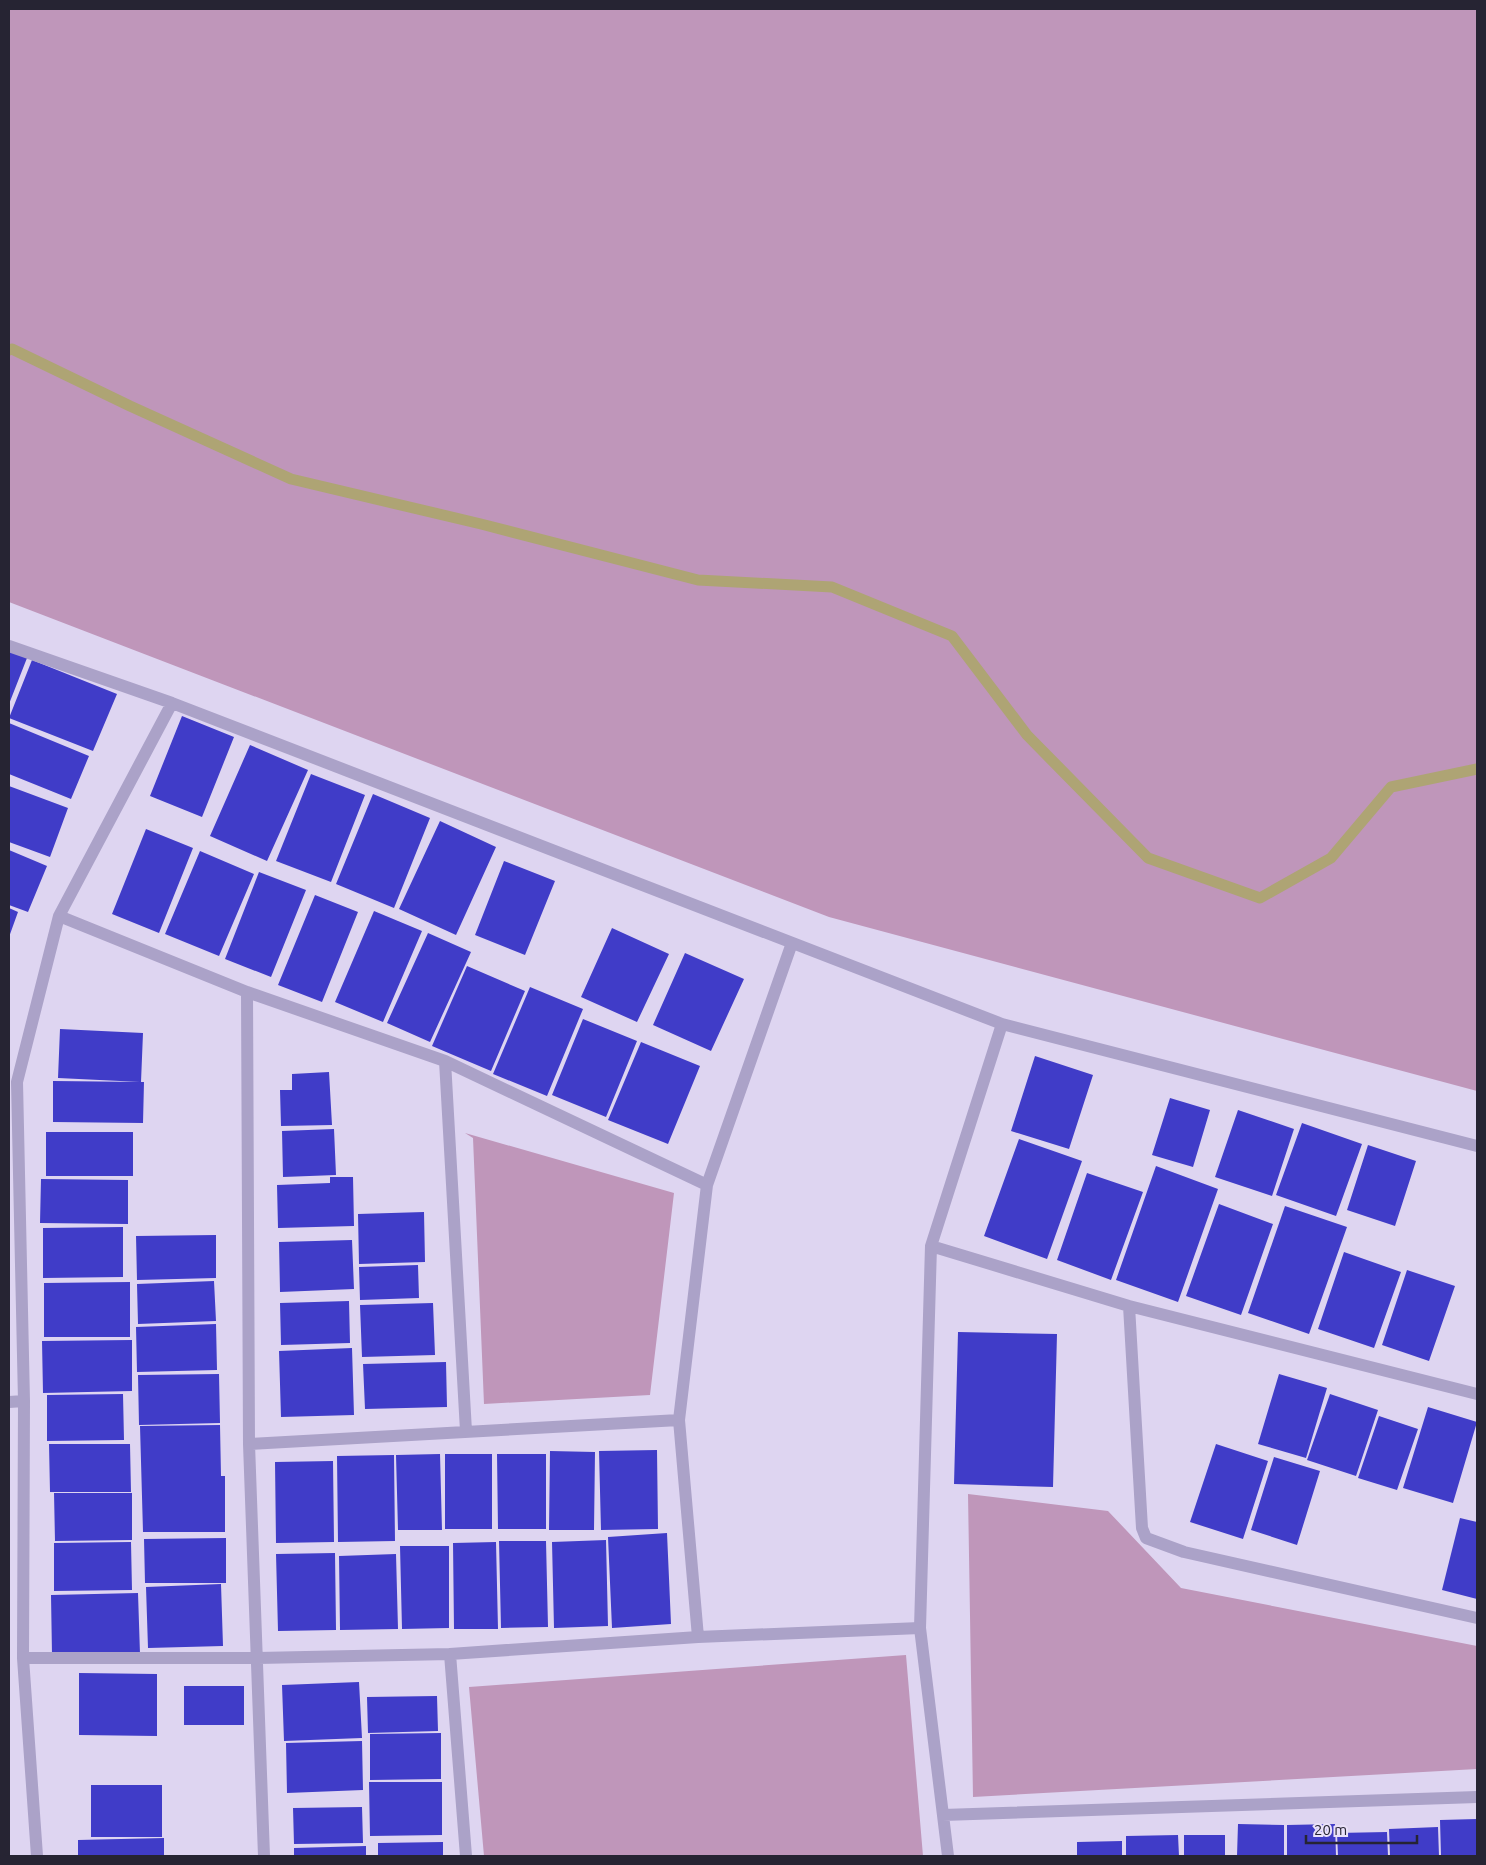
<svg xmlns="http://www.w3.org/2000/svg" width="1486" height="1865" font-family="Ubuntu,sans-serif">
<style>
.green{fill:#bf96ba}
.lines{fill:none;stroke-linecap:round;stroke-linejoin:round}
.stream{stroke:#aea474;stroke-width:11}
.building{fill:#403cc8}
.minor{stroke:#aba2c8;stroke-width:12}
</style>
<rect width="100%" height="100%" fill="#ded5f1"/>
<path class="green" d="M9,9H1477V1091L829,917L9,602Z
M465,1133L674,1193L650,1395L484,1404L473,1138Z
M968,1494L1108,1511L1181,1588L1477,1646V1769L973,1797Z
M906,1655L923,1856H484L469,1687Z"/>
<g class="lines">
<path class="stream" d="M9,350L12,349L130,406L291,479L481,524L698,580L832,587L952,636L1027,735L1148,858L1260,898L1331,858L1391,787L1477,769"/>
</g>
<path class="building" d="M9,651L27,658L9,704Z
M32,660L117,694L93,751L9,718Z
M182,716L234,737L202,817L150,796Z
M9,723L89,756L71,799L9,774Z
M250,745L308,770L267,861L210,836Z
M311,774L365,795L331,882L276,861Z
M9,786L68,808L50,857L9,842Z
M373,794L430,818L394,908L336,884Z
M440,821L496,847L456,935L399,909Z
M146,829L193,848L159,933L112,914Z
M9,850L47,866L28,912L9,905Z
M200,851L254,874L219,956L165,934Z
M504,861L555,881L525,955L475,935Z
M259,872L306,890L271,977L225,959Z
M315,895L358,912L322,1002L278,985Z
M9,908L18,912L9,937Z
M374,911L422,931L383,1022L335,1002Z
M612,928L669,954L637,1022L581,997Z
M428,933L471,952L430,1042L387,1023Z
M685,953L744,979L711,1051L653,1025Z
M467,966L525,991L491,1071L432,1046Z
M530,987L583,1009L547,1096L493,1074Z
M583,1019L637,1041L606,1117L552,1095Z
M60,1029L143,1033L141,1082L58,1078Z
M641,1042L700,1066L668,1144L608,1120Z
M1035,1056L1093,1075L1069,1149L1011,1131Z
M329,1072L332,1125L281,1126L280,1090H292V1074Z
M53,1081L144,1082L143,1123L53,1122Z
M1170,1098L1210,1110L1193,1167L1152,1155Z
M1238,1110L1294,1129L1272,1196L1215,1177Z
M1302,1123L1362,1144L1336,1216L1276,1195Z
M334,1129L336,1175L283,1177L282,1131Z
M46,1132H133V1176H46Z
M1019,1139L1082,1161L1047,1259L984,1236Z
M1368,1145L1416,1161L1395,1226L1347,1210Z
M1156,1166L1218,1189L1178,1302L1116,1280Z
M1087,1173L1143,1192L1111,1280L1057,1260Z
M330,1177H353L354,1226L278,1228L277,1185L330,1183Z
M41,1179L128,1180V1224L40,1223Z
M1219,1204L1273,1224L1241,1315L1186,1296Z
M1285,1206L1347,1227L1309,1334L1248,1313Z
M424,1212L425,1262L359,1264L358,1214Z
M123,1227V1277L43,1278V1228Z
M216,1235V1278L137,1280L136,1236Z
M352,1240L354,1289L280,1292L279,1242Z
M1344,1252L1401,1272L1374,1348L1318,1329Z
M418,1265L419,1298L360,1300L359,1267Z
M1407,1270L1455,1286L1429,1361L1382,1345Z
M214,1281L216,1321L138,1324L137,1284Z
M130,1282V1337H44V1283Z
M349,1301L350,1343L281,1345L280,1303Z
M433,1303L435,1355L362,1357L360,1305Z
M216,1324L217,1370L137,1372L136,1327Z
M958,1332L1057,1334L1053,1487L954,1484Z
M132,1340V1391L43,1393L42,1341Z
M352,1348L354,1415L281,1417L279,1351Z
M446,1362L447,1407L365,1409L363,1364Z
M219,1374L220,1423L139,1425L138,1375Z
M1279,1374L1327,1388L1306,1458L1258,1444Z
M123,1394L124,1440L47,1441V1395Z
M1330,1394L1378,1410L1356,1476L1307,1460Z
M1428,1407L1477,1422L1453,1503L1403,1488Z
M1379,1416L1418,1429L1397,1490L1358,1478Z
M220,1425L221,1476H225V1532H143L140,1426Z
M49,1444H130L131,1492H50Z
M1216,1444L1268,1461L1243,1539L1190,1522Z
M657,1450L658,1529L601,1530L599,1451Z
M550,1451L595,1452L594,1530H549Z
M440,1454L442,1530H398L396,1455Z
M445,1454H492V1529H445Z
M497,1454H546V1529H498Z
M394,1455L395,1541L338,1542L337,1456Z
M1274,1457L1320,1471L1297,1545L1251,1530Z
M333,1461L334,1542L276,1543L275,1462Z
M54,1493H132V1540L55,1541Z
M1460,1518L1477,1522V1599L1442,1590Z
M667,1533L671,1624L612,1628L608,1537Z
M226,1538V1583H145L144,1539Z
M606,1540L608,1626L554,1628L552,1542Z
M499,1541H546L548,1627L501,1628Z
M131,1542L132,1590L54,1591V1543Z
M496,1542L498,1629H454L453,1543Z
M400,1546H449V1628L402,1629Z
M335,1553L336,1630L278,1631L276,1554Z
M396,1554L398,1629L340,1630L339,1556Z
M221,1584L223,1646L148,1648L146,1587Z
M138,1593L140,1654L52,1655L51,1595Z
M79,1673L157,1674V1736L79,1735Z
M359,1682L362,1738L284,1741L282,1685Z
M184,1686H244V1725H184Z
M437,1696L438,1731L368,1733L367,1697Z
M441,1733V1779L370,1780V1734Z
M362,1741L363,1790L287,1793L286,1743Z
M369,1782H442V1835L370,1836Z
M91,1785H162V1837H91Z
M362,1807L363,1843L294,1844L293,1808Z
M1477,1819V1856H1441L1440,1820Z
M1238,1824L1284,1825V1856H1237Z
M1335,1824L1336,1856H1287V1825Z
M1438,1827L1439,1856H1390L1389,1829Z
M1387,1832L1388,1856H1338L1337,1833Z
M1178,1835L1179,1856H1126V1836Z
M1184,1835H1225V1856H1184Z
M164,1838V1856H78V1840Z
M1122,1841V1856H1077V1842Z
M443,1842V1856H378V1843Z
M366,1846V1856H294V1848Z"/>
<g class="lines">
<path class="minor" d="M9,646L172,703L1002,1024L1477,1146
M59,916L247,992L445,1061L707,1185
M247,992L249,1444L264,1856
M445,1061L466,1431
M931,1246L1129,1306L1477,1394
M1129,1306L1142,1528L1146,1538L1184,1552L1477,1618
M9,1402L24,1401
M249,1444L679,1420
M698,1637L679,1420L707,1185L792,943
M450,1654L466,1856
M23,1658H258L450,1654L698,1637L920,1628
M943,1815L1477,1797
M37,1856L23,1658L24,1401L17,1082L59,916L172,703
M948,1856L920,1628L931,1246L1002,1024"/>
</g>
<rect width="1486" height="1865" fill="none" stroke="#262433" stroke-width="20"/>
<path d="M1306 1835v8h111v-8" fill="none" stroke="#262433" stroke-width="2.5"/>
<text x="1314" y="1835" font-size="15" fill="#262433" stroke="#e9e1f9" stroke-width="4" paint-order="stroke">20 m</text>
</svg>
